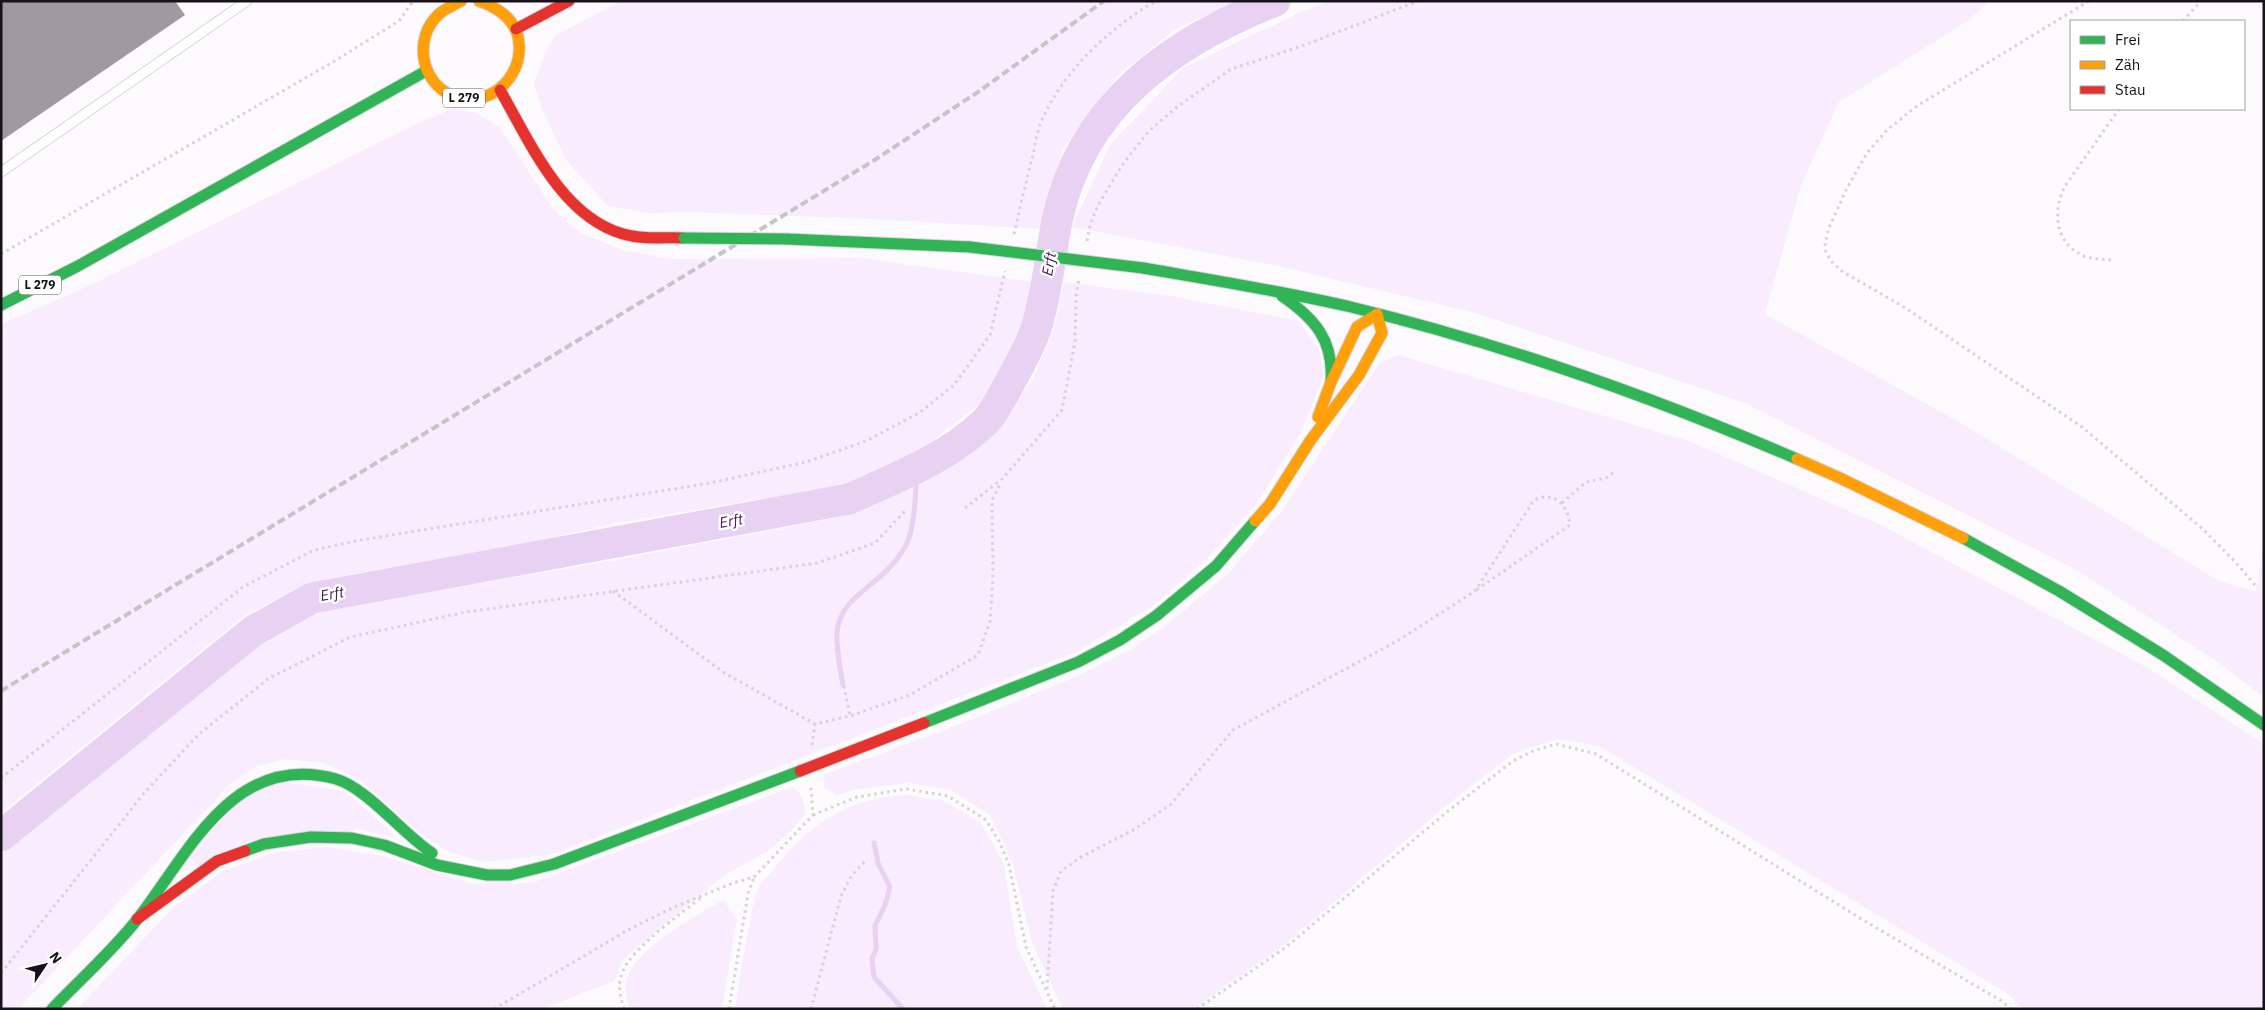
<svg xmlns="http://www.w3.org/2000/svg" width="2265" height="1010" font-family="'IBM Plex Sans',sans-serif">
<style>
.green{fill:#f8ecfe}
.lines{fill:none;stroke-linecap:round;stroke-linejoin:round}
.stream{stroke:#e8d1f3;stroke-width:5}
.river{stroke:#e8d1f3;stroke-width:31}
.building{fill:#9e9ba0}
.lane-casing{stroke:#dad6dd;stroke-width:11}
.fast-casing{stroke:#dad6dd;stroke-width:13}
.slow-casing{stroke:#dad6dd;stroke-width:13}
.jam-casing{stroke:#dad6dd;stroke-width:13}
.path{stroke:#d5d4d5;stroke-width:3;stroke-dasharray:2.5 4;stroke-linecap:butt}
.lane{stroke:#fffeff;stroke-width:9}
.fast{stroke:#30b455;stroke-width:11}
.slow{stroke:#ff9f0a;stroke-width:11}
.jam{stroke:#e5322d;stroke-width:11}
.rail{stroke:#c6c4c6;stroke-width:4;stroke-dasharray:8 4;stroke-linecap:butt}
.fast-bridge-casing{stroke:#dad6dd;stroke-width:13;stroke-linecap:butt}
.fast-bridge{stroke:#30b455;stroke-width:11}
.labels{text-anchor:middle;stroke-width:5;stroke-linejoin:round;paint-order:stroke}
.shield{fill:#fff;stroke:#5d595f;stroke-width:1}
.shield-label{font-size:12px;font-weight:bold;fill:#18121b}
.water-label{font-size:15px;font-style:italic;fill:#492059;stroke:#fff}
</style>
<rect width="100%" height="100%" fill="#fcfafd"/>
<path class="green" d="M621,1H1239L1177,28L1119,74L1063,148L1040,229L871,219L689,212L647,213L608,206L566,160L542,109L534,84L544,56L555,36Z
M1330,1H1989L1969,20L1839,102L1801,185L1765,314L1961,423L2219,581L2256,592L2264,539V697L2219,663L2075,569L1745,403L1476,313L1278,266L1072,227L1110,145L1183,68L1301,12Z
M454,108L477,113L500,128L553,209L581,233L625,251L673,259L860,258L1035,282L1015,346L980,403L921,450L841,486L615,523L454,561L368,571L306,584L244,616L1,813V324L93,284L420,122Z
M1064,282L1170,296L1299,321L1319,349L1324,375L1300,434L1259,500L1209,557L1151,607L1073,653L549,855L483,862L447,851L416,830L358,779L324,763L286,759L257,766L230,784L18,1009H1V855L264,640L318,611L627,558L845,516L924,481L998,429L1034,377L1054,328Z
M1398,355L1689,441L1881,525L2148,668L2258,740L2264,744V1009H2024L2008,994L1601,747L1558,739L1514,753L1448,804L1284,945L1193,1009H1063L1032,943L1013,864L990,815L951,790L908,783L857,789L837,795L824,787V775L960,724L1078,676L1128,651L1164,627L1227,575L1281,512L1379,364Z
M276,781L345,791L397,838L358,829L196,866L189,855L233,807Z
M793,787L801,795L806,813L788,834L768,851L726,874L657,930L624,959L614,981L542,1009H77L172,909L223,871L277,852L329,847L386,857L473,884L532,883Z
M907,795L944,801L980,822L1004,864L1017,947L1047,1009H735C739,980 744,951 750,922C752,910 754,896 760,885C765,878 772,872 777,865C813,822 850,797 907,795Z
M723,900L737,919L722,1009H629C627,1000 624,990 626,982C634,948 695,917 723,900Z"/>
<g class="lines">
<path class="stream" d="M843,685C840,667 836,650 837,632C840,600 870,589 889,568C895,562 901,554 905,547C915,531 916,488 917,468
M874,843L878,863L890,887L885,905L875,926L876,950L872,958L874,977L903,1009"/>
<path class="river" d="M1,836L253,631L312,598L849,499C896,478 948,458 986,421C994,412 1002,397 1008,386C1020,363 1035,339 1040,314C1048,283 1051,252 1057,221C1081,105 1172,42 1275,1"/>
</g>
<path class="building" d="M1,1H175L185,15L1,141Z"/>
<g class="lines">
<defs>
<path id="lane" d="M1,172L247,1"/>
<path id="fast" d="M787,239L970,247
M1143,268C1212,280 1282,291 1351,307C1504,344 1653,397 1797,459
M1282,296C1314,318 1334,340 1331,381
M1,305L78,266L426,71
M1963,538L2059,591L2163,655L2264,725
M924,723L1078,662L1120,640L1156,616L1216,566L1255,521
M245,851L264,844L311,837L352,838L384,845L437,865L487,875H510L554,864L800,771
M52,1009C79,981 112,951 136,921C188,855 233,750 336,779C367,788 403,834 432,853"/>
<path id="slow" d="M461,1C454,5 444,9 438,15C414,38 420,81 451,95C487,111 523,78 519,43C517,20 499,8 479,1
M1318,417L1331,382L1357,327L1377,314
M1797,459L1840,478L1963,538
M1255,521L1270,504L1310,441L1359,375L1382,333L1377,314"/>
<path id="jam" d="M516,29L569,1
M500,90C530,142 561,216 623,234C643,240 664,237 684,238
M800,771L924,723
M137,919L217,861L245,851"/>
</defs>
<use href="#lane" class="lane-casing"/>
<use href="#fast" class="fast-casing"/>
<use href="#slow" class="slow-casing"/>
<use href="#jam" class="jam-casing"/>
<path class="path" d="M2089,1L1917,106L1887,130L1867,153L1846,190L1829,228L1825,243L1826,252L1832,262L1843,272L1904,307L2082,427L2204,530L2238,565L2255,585
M2183,21L2201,1
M1014,234C1020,208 1026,181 1033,155C1035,144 1037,132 1041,122C1063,71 1109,28 1156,1
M1087,241L1090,225L1098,205L1123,164L1148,132L1177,107L1231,69L1302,46L1418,1
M1,254L333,62L399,21L413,1
M2111,260C2102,259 2093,259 2084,256C2055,244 2052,211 2065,186L2119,109
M1562,503L1586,482L1606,478L1614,472
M965,508L1002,479L1062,410L1075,342L1076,296L1079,279
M613,591L723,672L815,724L850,716L910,695L978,655L990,621L993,579L992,500L1001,482
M844,686L850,716
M812,745L815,724
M1,778L243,587L314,550L361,540L710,483L806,462L866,441L919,413L954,385L990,335L1005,271
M813,815L857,797L906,789L948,796L986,820L999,841L1009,865L1026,947L1055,1009
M1,973L145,792L199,734L268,679L350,637L466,612L817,563L875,543L906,510
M1047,989L1053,891L1061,871L1081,857L1135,829L1171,804L1233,730L1399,640L1475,591L1534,500C1555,490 1568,506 1570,525L1475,591
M494,1009L628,930L672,908L733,883L754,877L813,815L811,788
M624,1009C620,996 617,984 623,971C632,948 682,913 703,896
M729,1009L748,894L754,877
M811,1009L841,896L852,875L865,861
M1197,1009L1286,947L1448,811L1513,761L1533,751L1556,744L1596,754L1863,920L2000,1000L2011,1009"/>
<use href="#lane" class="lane"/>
<use href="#fast" class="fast"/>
<use href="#slow" class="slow"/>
<use href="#jam" class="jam"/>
<path class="rail" d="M1,691L873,161L978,92L1104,1"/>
<defs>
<path id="fast-bridge" d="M684,238L787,239
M970,247L1143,268"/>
</defs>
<use href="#fast-bridge" class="fast-bridge-casing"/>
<use href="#fast-bridge" class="fast-bridge"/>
</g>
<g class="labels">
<g class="shield">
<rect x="443" y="88.5" width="42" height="19" rx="4"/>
<rect x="19" y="275.5" width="42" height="19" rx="4"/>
</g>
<g class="shield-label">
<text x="464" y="102">L 279</text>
<text x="40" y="289">L 279</text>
</g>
<g class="water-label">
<text transform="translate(1049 264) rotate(-80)" y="5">Erft</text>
<text transform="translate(731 521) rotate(-10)" y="5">Erft</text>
<text transform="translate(332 594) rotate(-10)" y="5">Erft</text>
</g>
</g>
<rect width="2265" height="1010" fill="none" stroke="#18121b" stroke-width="5"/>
<rect x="2070" y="20" width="175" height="90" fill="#ffffff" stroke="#a3a0a4"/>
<rect x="2080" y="36" width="25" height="8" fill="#30b455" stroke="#a3a0a4"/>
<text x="2115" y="45" font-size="15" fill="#18121b">Frei</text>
<rect x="2080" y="61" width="25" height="8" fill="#ff9f0a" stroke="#a3a0a4"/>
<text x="2115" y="70" font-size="15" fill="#18121b">Zäh</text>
<rect x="2080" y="86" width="25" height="8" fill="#e5322d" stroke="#a3a0a4"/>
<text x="2115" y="95" font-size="15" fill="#18121b">Stau</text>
<g transform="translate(45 965) rotate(55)" stroke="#ffffff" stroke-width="4" paint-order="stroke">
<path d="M0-4L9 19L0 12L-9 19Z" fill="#18121b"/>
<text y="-8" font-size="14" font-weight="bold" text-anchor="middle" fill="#18121b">N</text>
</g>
</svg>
